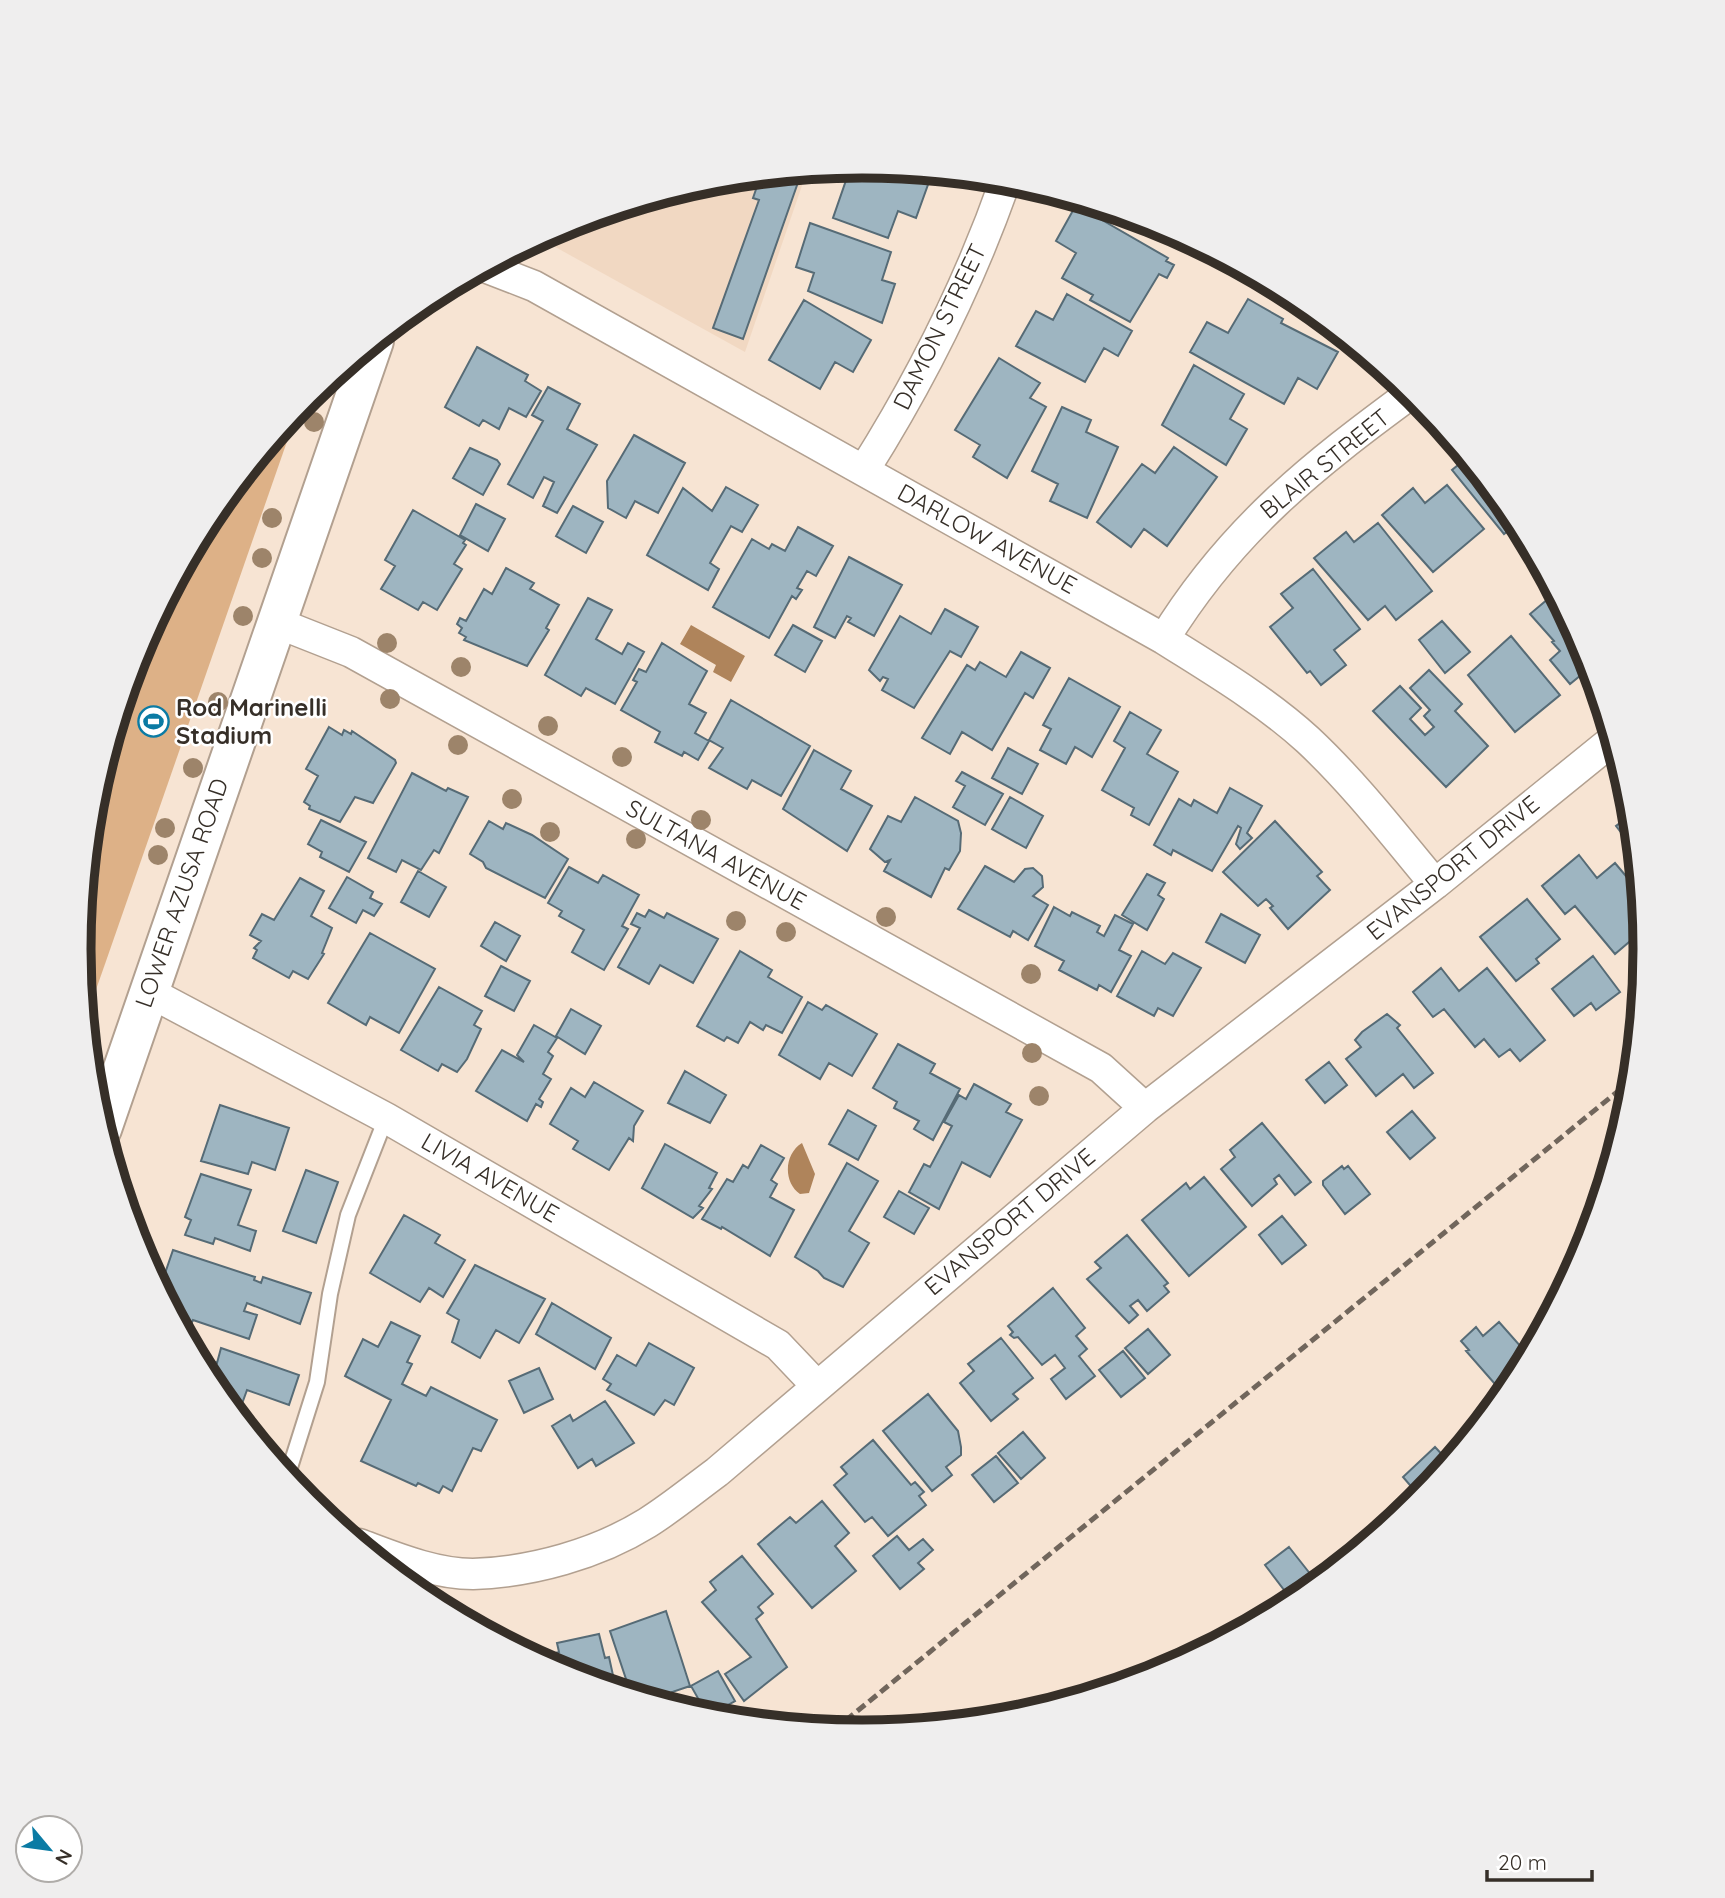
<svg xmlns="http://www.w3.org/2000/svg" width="1725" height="1898" font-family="Quicksand,sans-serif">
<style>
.built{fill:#f1d8c2}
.green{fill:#ddb187}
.water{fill:#af845b}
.building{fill:#9eb5c1;stroke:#566b76;stroke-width:2}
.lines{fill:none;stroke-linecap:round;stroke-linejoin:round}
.lane-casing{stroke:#b2a090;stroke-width:18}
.street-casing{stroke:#b2a090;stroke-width:33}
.secondary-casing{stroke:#b2a090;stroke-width:42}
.lane{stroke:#fff;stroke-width:14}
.street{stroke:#fff;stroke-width:30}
.secondary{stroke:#fff;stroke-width:38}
.rail{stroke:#71665c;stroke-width:5;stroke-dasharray:10 5;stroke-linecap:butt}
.tree{fill:#9d846a}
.labels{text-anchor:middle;stroke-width:5;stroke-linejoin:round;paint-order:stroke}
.street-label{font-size:24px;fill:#362f28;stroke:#fff}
.poi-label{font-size:24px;font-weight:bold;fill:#362f28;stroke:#fff;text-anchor:start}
.rim{fill:none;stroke:#362f28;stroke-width:9}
</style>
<rect width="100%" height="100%" fill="#f7e4d3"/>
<path class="built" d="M807,171L745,352L539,238L563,225L710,180Z"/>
<path class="green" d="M299,407L105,964L86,1018L79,949L94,796L139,649L211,513Z"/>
<path class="water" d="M691,625L745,656L731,682L713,672L716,665L680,644Z
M802,1143L815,1174L809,1193L800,1194C783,1182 784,1154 802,1143Z"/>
<path class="building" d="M863,165L905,170L930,179L916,218L898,211L888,238L833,218L851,166Z
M802,171L743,339L713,328L759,200L753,198L761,175Z
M1076,205L1168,258L1166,261L1174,265L1167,278L1159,274L1130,322L1090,300L1093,295L1062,278L1076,253L1056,241Z
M810,223L891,252L882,280L895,284L882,323L808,291L814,273L796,267Z
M1067,294L1132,331L1118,356L1104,348L1085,382L1016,346L1036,311L1053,320Z
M1248,299L1283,319L1281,323L1338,352L1317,389L1298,378L1284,404L1190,352L1207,322L1228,333Z
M804,300L871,340L853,372L835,362L820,389L769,360Z
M477,347L528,375L525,381L541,391L526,417L509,408L499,429L483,420L479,426L445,407Z
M999,358L1040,383L1030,398L1046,407L1007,478L973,457L980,445L955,430Z
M1194,365L1244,394L1230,419L1247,429L1226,465L1162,425Z
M548,387L580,404L567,429L597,445L557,513L543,506L554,482L544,477L533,498L508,484L543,421L532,415Z
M1062,407L1091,420L1086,432L1118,447L1087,518L1050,501L1058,484L1032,471Z
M634,435L685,463L658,513L635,501L626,518L608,508L607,481Z
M1174,447L1217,477L1167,546L1144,529L1131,547L1097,522L1142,464L1155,473Z
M470,448L497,460L500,464L483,495L453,478Z
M1468,457L1519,522L1504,534L1452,470Z
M1447,485L1484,529L1433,572L1382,515L1413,488L1425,503Z
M726,487L758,505L742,532L731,526L710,563L719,569L708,590L647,555L683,488L712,511Z
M476,504L505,519L488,551L460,535Z
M573,506L603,522L586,553L556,536Z
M413,510L465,540L463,543L466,545L454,564L462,569L437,610L423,602L418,610L381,589L395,566L385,560Z
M1378,523L1432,591L1396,620L1385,606L1368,620L1314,558L1346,532L1354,542Z
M798,527L833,546L816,576L807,571L797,588L802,590L796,599L792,596L769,638L713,607L752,539L769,549L772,544L785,551Z
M1533,548L1587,649L1592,666L1570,684L1550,660L1560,651L1552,642L1554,641L1530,614L1555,593L1524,555Z
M849,557L902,585L874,636L848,622L851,618L847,616L835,638L814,627Z
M506,568L534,583L530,589L559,605L546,628L549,630L527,666L464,640L466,637L459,633L462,628L457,624L460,618L466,621L484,589L492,594Z
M1313,569L1360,629L1334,650L1346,665L1321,685L1310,671L1307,673L1270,627L1293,608L1281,594Z
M588,598L612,610L596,639L622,654L628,643L644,652L615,704L586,688L581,696L545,675Z
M945,609L978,627L961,657L950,651L914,708L882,690L888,679L883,677L880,681L869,670L900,616L931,634Z
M1442,621L1470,652L1445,673L1419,640Z
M793,625L822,641L805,672L775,655Z
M1511,636L1560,695L1515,732L1468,675Z
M662,643L707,671L689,704L706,713L695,733L709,741L698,760L684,752L682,756L655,742L660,732L621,710L637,682L633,680L639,669L646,672Z
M1021,652L1050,668L1033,698L1025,693L992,750L962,732L950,754L922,738L967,665L975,670L980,662L1006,677Z
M1429,670L1462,704L1455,711L1488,746L1446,787L1373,711L1400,686L1421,708L1410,719L1425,735L1434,727L1424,716L1430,710L1410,688Z
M1069,678L1120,707L1092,757L1075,747L1066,764L1040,750L1051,729L1043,725Z
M731,700L810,746L781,796L752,780L747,789L709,768L723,748L709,740Z
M1130,712L1161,730L1147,754L1178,772L1149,825L1131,815L1134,808L1102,790L1125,748L1114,741Z
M329,727L342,735L344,730L351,734L352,731L395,760L396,763L373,803L355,797L340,822L309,809L310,806L304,802L318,776L306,769Z
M1008,748L1038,764L1022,794L992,778Z
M814,750L851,771L841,789L872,806L847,851L783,809Z
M962,772L1003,794L985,825L953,807L965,786L956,781Z
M412,773L446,791L448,788L468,797L439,853L434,850L421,870L402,860L396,872L368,858Z
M1230,788L1262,806L1247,833L1252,838L1240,849L1236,844L1241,828L1238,826L1212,871L1173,850L1171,855L1154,845L1179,799L1191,806L1194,800L1217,813Z
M915,797L958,821L961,833L960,851L949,870L945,868L931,897L884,871L890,860L885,862L870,849L888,816L901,822Z
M1010,797L1043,816L1026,848L992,829Z
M1633,813L1637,853L1616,826Z
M321,820L366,842L349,872L320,857L322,852L308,844Z
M489,821L503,829L506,823L532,835L568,859L545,898L486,868L483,862L470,854Z
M1275,821L1322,872L1317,876L1330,890L1288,929L1270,908L1273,906L1266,899L1258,906L1223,872Z
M1579,855L1597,878L1615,863L1641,894L1645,935L1642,931L1615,954L1575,906L1565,914L1542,886Z
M985,866L1014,882L1025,869L1033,868L1042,876L1043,887L1033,896L1048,905L1028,940L1013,931L1010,937L958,909Z
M569,867L598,883L603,875L639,895L622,926L628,929L604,970L572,952L584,930L559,916L562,911L548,903Z
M418,871L446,887L429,917L401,902Z
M1147,874L1165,883L1158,895L1164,899L1147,930L1122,915Z
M347,877L373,892L370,898L382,904L374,916L363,910L356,923L329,908Z
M300,878L324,891L311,916L332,928L322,953L324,954L308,979L293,971L289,978L253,958L257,950L254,948L261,941L250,935L262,914L274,920Z
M1527,899L1560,939L1536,959L1539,963L1516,981L1480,937Z
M1054,907L1070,916L1072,912L1100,926L1097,932L1104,936L1115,915L1133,924L1119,950L1131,956L1111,992L1099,985L1097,990L1059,970L1064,961L1035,946Z
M649,910L664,918L667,913L718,939L693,983L660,965L649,984L618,967L640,928L631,924L637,913L645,917Z
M1221,914L1260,935L1245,963L1206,942Z
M495,922L520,936L506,961L481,946Z
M370,933L435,969L399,1033L370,1017L366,1025L328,1003Z
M740,951L772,970L768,977L802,997L782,1033L766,1025L763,1030L750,1022L738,1043L727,1037L724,1041L697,1026Z
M1142,951L1165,964L1173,953L1201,968L1173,1016L1158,1008L1154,1016L1117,996Z
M1593,956L1620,992L1596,1010L1591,1003L1574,1016L1552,989Z
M501,966L530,981L514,1011L485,996Z
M1441,968L1459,991L1487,968L1545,1040L1520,1061L1510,1049L1499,1057L1484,1039L1475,1047L1444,1009L1433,1017L1413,992Z
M439,987L482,1011L474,1025L481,1029L467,1059L457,1072L442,1064L438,1071L401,1050Z
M808,1002L822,1010L826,1005L877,1034L852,1076L829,1063L820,1079L779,1055Z
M571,1009L601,1026L585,1054L556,1036Z
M1387,1014L1400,1025L1397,1028L1433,1073L1414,1088L1403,1074L1376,1096L1346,1059L1361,1047L1355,1040L1362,1032Z
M534,1025L557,1038L548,1052L553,1056L543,1074L551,1079L539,1099L543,1102L541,1107L536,1104L527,1121L476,1091L502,1050L524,1062L517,1055Z
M898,1044L935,1064L930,1073L960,1089L933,1140L914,1129L919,1121L894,1108L897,1102L873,1088Z
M1329,1062L1347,1085L1325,1103L1306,1080Z
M685,1071L726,1095L710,1123L668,1103Z
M594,1082L643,1111L634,1126L633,1141L629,1138L609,1170L573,1149L578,1141L550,1124L571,1088L585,1097Z
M974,1084L1011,1104L1006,1112L1022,1120L990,1177L962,1162L939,1209L909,1192L924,1164L930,1167L952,1126L944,1122L959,1095L966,1099Z
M220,1105L289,1128L275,1170L252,1162L248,1174L201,1161Z
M848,1110L876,1126L858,1160L829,1144Z
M1412,1111L1435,1138L1410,1159L1387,1132Z
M1262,1123L1311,1182L1295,1195L1279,1175L1274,1179L1277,1184L1252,1206L1221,1169L1235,1157L1230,1150Z
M665,1144L717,1173L709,1188L712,1189L699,1206L703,1208L693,1218L642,1188Z
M761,1145L784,1158L771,1180L777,1184L770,1197L794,1210L770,1256L722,1227L721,1229L702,1219L727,1179L733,1182L743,1165L748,1168Z
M847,1163L878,1181L849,1231L869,1243L843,1287L824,1278L818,1271L795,1257Z
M1342,1166L1344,1169L1348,1166L1370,1194L1345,1214L1323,1185V1181Z
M306,1170L338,1182L316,1243L283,1231Z
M201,1174L251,1190L238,1225L256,1231L250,1251L215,1238L213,1244L185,1235L191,1220L185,1217Z
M1204,1177L1246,1227L1189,1276L1142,1220L1186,1183L1190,1189Z
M899,1191L929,1208L914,1234L884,1217Z
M404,1215L440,1235L435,1243L465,1260L443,1297L429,1288L420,1302L370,1273Z
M1282,1216L1306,1245L1282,1264L1259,1235Z
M1127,1235L1168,1283L1164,1286L1169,1292L1147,1311L1138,1300L1130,1306L1138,1315L1129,1323L1087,1279L1101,1268L1095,1262Z
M173,1250L255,1277L254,1280L261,1283L263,1277L311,1293L300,1324L247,1303L244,1311L257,1315L249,1339L193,1320L191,1324L175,1318L160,1288Z
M475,1265L545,1299L519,1343L496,1330L480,1358L452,1342L459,1320L447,1313Z
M1053,1288L1085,1328L1076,1336L1087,1349L1079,1356L1095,1376L1066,1399L1051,1379L1065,1368L1055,1355L1042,1365L1018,1337L1014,1338L1010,1335L1013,1332L1008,1326Z
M552,1303L611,1338L595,1369L536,1334Z
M391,1322L420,1336L407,1362L412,1364L402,1384L426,1396L431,1387L497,1420L481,1451L473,1448L452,1491L443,1486L439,1493L418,1483L416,1486L361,1461L391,1400L345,1376L363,1339L378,1347Z
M1499,1322L1529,1356L1517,1379L1502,1392L1466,1351L1469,1350L1461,1341L1476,1327L1483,1336Z
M1148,1329L1170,1355L1148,1374L1125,1348Z
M1001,1338L1033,1378L1013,1394L1018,1399L991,1421L960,1383L974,1371L968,1364Z
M649,1343L694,1368L674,1405L665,1400L654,1415L607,1390L611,1384L603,1379L617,1355L636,1366Z
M221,1348L299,1375L289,1405L247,1390L239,1412L231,1409L211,1384L196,1356L217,1363Z
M1123,1351L1145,1378L1121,1397L1099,1370Z
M539,1368L553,1399L524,1413L509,1381Z
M928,1394L958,1431L961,1447V1455L946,1467L952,1475L932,1491L883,1431Z
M605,1401L634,1443L596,1466L592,1459L578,1468L552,1426L570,1415L573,1421Z
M1023,1432L1045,1458L1021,1479L998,1453Z
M873,1440L911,1485L915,1482L924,1492L919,1496L926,1505L888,1536L872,1517L865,1522L834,1485L847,1474L841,1467Z
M1435,1447L1450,1463L1421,1498L1403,1477Z
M996,1456L1018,1483L994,1502L972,1475Z
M822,1501L849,1533L835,1546L856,1571L812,1608L758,1544L790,1517L796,1523Z
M897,1536L909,1550L923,1539L933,1550L918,1563L924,1569L900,1589L873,1556Z
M1289,1547L1315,1580L1291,1599L1265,1565Z
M742,1556L773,1594L758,1607L763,1613L756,1619L787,1667L744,1701L725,1674L751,1657L702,1602L716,1590L710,1582Z
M666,1611L690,1686L672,1692L678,1708L631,1694L610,1631Z
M599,1634L605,1658L609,1657L616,1689L562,1673L545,1664L544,1656L559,1652L557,1643Z
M718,1671L735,1701L708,1716L691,1686Z"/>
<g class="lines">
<defs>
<path id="lane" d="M287,1477L317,1382L330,1294L348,1215L386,1118"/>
<path id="street" d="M485,267L534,286L1164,639C1213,670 1264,700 1308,740C1355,784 1394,835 1435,884
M864,470C922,378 970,282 1006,179
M275,622L351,652L1101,1068L1145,1108
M1164,639C1231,530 1312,466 1413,392
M149,992L386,1118L778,1345L817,1386
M359,1544C394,1557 434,1574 473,1574C532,1572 597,1554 647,1523C671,1508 694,1489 717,1472L1145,1108L1435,884L1614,739"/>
<path id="secondary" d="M102,1129L374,341"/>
</defs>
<use href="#lane" class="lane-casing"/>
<use href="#street" class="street-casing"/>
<use href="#secondary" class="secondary-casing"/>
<use href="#lane" class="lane"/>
<use href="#street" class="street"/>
<use href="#secondary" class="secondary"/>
<path class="rail" d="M834,1730L1633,1079"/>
</g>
<g class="tree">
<circle cx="314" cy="422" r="10"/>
<circle cx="272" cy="518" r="10"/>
<circle cx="262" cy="558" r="10"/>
<circle cx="243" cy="616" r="10"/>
<circle cx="387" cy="643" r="10"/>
<circle cx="461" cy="667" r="10"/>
<circle cx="390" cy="699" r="10"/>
<circle cx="218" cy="702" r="10"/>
<circle cx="548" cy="726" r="10"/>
<circle cx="458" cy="745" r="10"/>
<circle cx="622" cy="757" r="10"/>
<circle cx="193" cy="768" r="10"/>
<circle cx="512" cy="799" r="10"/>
<circle cx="701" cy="820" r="10"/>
<circle cx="165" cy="828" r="10"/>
<circle cx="550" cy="832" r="10"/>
<circle cx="636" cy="839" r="10"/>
<circle cx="158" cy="855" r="10"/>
<circle cx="886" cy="917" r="10"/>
<circle cx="736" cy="921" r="10"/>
<circle cx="786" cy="932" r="10"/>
<circle cx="1031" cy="974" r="10"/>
<circle cx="1032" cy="1053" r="10"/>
<circle cx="1039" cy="1096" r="10"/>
</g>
<defs>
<symbol id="stadium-ring" viewBox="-11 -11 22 22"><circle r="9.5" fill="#fff" stroke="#0b7ba4" stroke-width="1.5"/><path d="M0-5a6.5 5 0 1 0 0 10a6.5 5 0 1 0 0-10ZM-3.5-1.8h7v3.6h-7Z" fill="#0b7ba4"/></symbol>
</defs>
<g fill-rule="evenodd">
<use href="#stadium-ring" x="136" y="704" width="35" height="35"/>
</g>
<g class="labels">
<g class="street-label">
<text transform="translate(940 327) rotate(-64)" y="8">DAMON STREET</text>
<text transform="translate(1325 464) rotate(-39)" y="8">BLAIR STREET</text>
<text transform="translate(987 539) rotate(29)" y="8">DARLOW AVENUE</text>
<text transform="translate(716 855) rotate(29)" y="8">SULTANA AVENUE</text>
<text transform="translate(1453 868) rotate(-39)" y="8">EVANSPORT DRIVE</text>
<text transform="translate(182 893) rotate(-71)" y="8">LOWER AZUSA ROAD</text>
<text transform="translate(490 1178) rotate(30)" y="8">LIVIA AVENUE</text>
<text transform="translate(1010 1222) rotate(-40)" y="8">EVANSPORT DRIVE</text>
</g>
<g class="poi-label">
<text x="176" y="716">Rod Marinelli<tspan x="176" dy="28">Stadium</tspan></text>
</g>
</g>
<path d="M0 0H1725V1898H0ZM91 949a771 771 0 1 1 1542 0a771 771 0 1 1-1542 0Z" fill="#efeeee" fill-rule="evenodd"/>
<path class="rim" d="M91 949a771 771 0 1 1 1542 0a771 771 0 1 1-1542 0Z"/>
<g transform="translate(49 1849) rotate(119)"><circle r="33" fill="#ffffff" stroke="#afaca9" stroke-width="2"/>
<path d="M0-5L12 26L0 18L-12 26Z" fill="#0b7ba4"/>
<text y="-10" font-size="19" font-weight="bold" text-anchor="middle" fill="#362f28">N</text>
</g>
<path d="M1487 1870v10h105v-10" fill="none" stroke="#362f28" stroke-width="3.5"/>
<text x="1498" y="1870" font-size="21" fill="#362f28" stroke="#ffffff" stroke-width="5" paint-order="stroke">20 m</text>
</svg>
